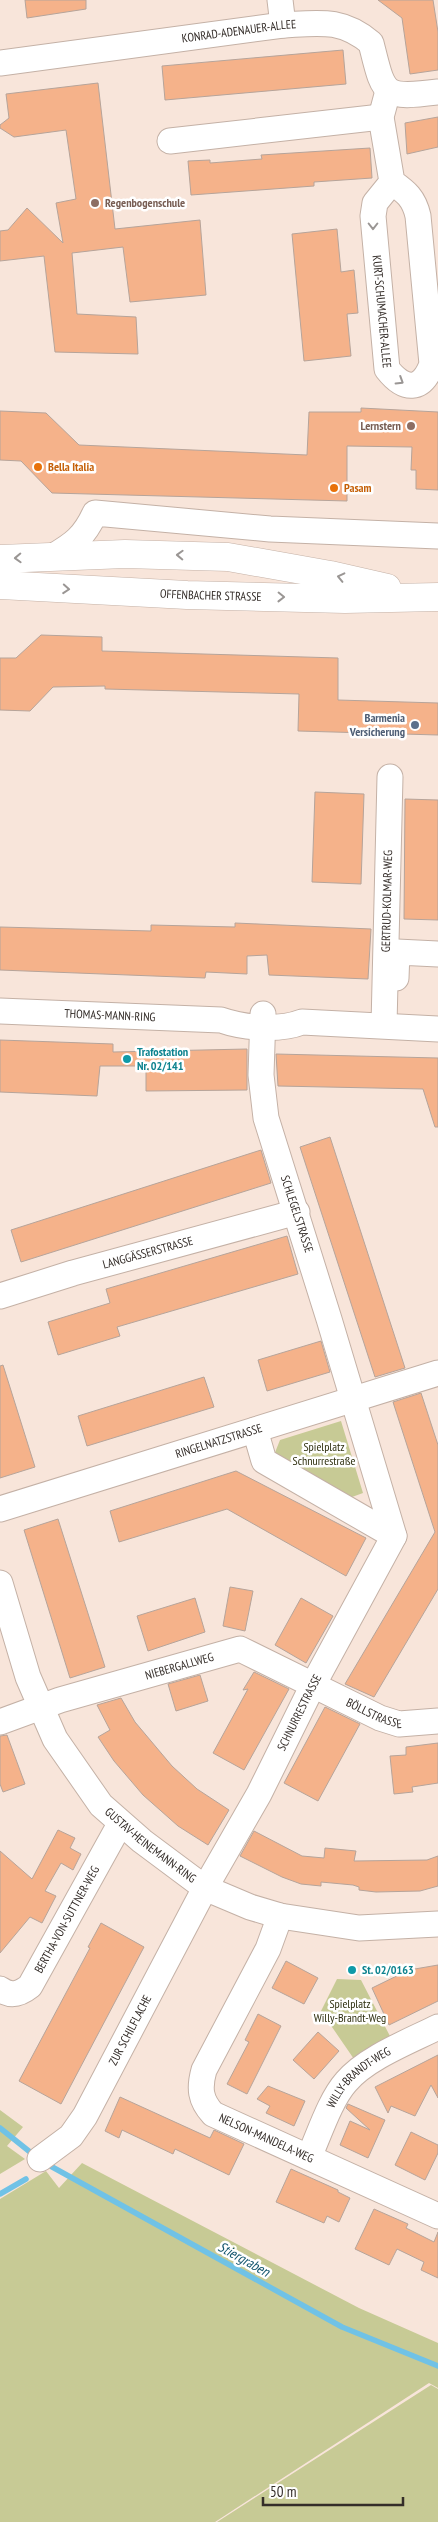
<svg xmlns="http://www.w3.org/2000/svg" width="438" height="2522" font-family="'PT Sans Narrow',sans-serif">
<style>
.green{fill:#c7ca95}
.lines{fill:none;stroke-linecap:round;stroke-linejoin:round}
.stream{stroke:#70c2e6;stroke-width:5.5}
.building{fill:#f5b28a;stroke:#b6a49a}
.minor-casing{stroke:#c4b1a6;stroke-width:27}
.major-casing{stroke:#c4b1a6;stroke-width:29}
.minor{stroke:#fff;stroke-width:25}
.major{stroke:#fff;stroke-width:28}
.oneway{stroke:#9a9694}
.education-dot{fill:#8d6e63;stroke:#fff;stroke-width:2}
.food-dot{fill:#e8710a;stroke:#fff;stroke-width:2}
.service-dot{fill:#5c6f8a;stroke:#fff;stroke-width:2}
.culture-dot{fill:#0f9aa8;stroke:#fff;stroke-width:2}
.labels{text-anchor:middle;stroke-width:5;stroke-linejoin:round;paint-order:stroke}
.street-label{font-size:12px;fill:#342d29;stroke:#fff}
.education-label{font-size:12px;font-weight:bold;fill:#785e54;stroke:#fff;text-anchor:start}
.food-label{font-size:12px;font-weight:bold;fill:#c56008;stroke:#fff;text-anchor:start}
.service-label{font-size:12px;font-weight:bold;fill:#4e5e75;stroke:#fff;text-anchor:end}
.culture-label{font-size:12px;font-weight:bold;fill:#0d838f;stroke:#fff;text-anchor:start}
.park-label{font-size:12px;fill:#2f3010;stroke:#fff}
.water-label{font-size:14px;font-style:italic;fill:#14566f;stroke:#fff}
</style>
<rect width="100%" height="100%" fill="#f8e5da"/>
<path class="green" d="M341,1421L363,1493L352,1497L274,1455L280,1440Z
M337,1979L361,1980L392,2040L356,2062L321,2011Z
M0,2110L23,2127L7,2146L25,2159L0,2174Z
M82,2163L359,2308L438,2343V2388L429,2383L215,2522H0V2199L46,2171L59,2188Z
M431,2385L438,2389V2522H217Z"/>
<g class="lines">
<path class="stream" d="M0,2128L35,2156
M45,2163L342,2327L438,2366
M0,2194L26,2179"/>
</g>
<path class="building" d="M25,0H86V9L27,18Z
M378,0H433L438,32V70L410,74L402,18Z
M343,50L346,84L165,100L162,66Z
M98,83L115,229L200,220L206,295L130,302L123,247L72,253L77,314L136,317L138,354L55,352L44,256L0,261V231L8,230L27,208L63,243L56,203L76,199L66,130L14,137L0,128V125L9,118L6,94Z
M438,117V147L407,154L405,123Z
M370,148L372,178L314,182V186L191,195L188,161L210,160V163L262,159L261,155Z
M337,229L341,272L354,270L358,313L347,314L351,356L304,361L292,234Z
M361,408L438,412V490L416,489V470H411L412,447L347,446V501L52,493L21,461L0,460V411L46,413L79,445L307,455L309,412H361Z
M41,635L102,637V651L338,658V700L438,703V735L298,731L299,694L105,689V686L53,687L30,711L0,710V658H16Z
M315,792L364,794L361,884L312,882Z
M405,799L438,800V920L404,919Z
M235,923L371,929L368,979L269,975L267,955L247,956V974L206,972L205,978L0,970V927L151,931V925L235,927Z
M0,1040L113,1044V1052L247,1049V1090L146,1091V1066H100L97,1096L0,1092Z
M276,1054L438,1058V1127H435L423,1089L278,1086Z
M330,1137L405,1368L375,1377L300,1147Z
M261,1150L271,1183L21,1262L11,1230Z
M287,1236L298,1274L117,1327L120,1336L58,1355L48,1322L110,1303L106,1289Z
M321,1341L330,1372L267,1391L258,1360Z
M3,1365L35,1467L0,1478V1366Z
M204,1377L214,1407L87,1446L78,1416Z
M421,1393L438,1445V1589L374,1697L345,1684L435,1532L393,1402Z
M236,1471L366,1538L346,1576L227,1509L119,1542L110,1511Z
M58,1519L105,1667L70,1678L24,1530Z
M230,1587L253,1591L245,1631L223,1626Z
M195,1598L205,1632L148,1651L137,1616Z
M301,1598L333,1616L306,1663L275,1645Z
M254,1672L289,1689L244,1770L213,1753L248,1689L243,1690Z
M200,1675L208,1701L176,1711L168,1684Z
M121,1698L135,1722L172,1766L197,1789L229,1810L208,1845L178,1826L143,1795L114,1761L98,1737L110,1730L97,1705Z
M325,1707L360,1724L318,1801L284,1783Z
M7,1735L25,1784L3,1792L0,1784V1736Z
M438,1743V1783L412,1787L413,1792L394,1794L390,1756L406,1755V1747Z
M58,1830L75,1838L70,1848L81,1854L73,1870L61,1863L45,1891L56,1896L42,1923L30,1917L0,1953V1851L32,1879Z
M254,1831L302,1856L324,1858L325,1848L356,1851L354,1861L427,1860L438,1856V1886L420,1891L376,1892L359,1890V1887L353,1885L321,1882V1886L301,1884L282,1877L240,1856Z
M101,1923L144,1947L61,2104L19,2081L90,1948L88,1947Z
M286,1961L318,1978L304,2004L272,1988Z
M438,1965V2001L389,2025L372,1988L409,1970Z
M258,2014L281,2026L247,2094L227,2084L249,2042L245,2040Z
M318,2032L339,2051L314,2079L293,2060Z
M438,2055V2098L431,2085L415,2116L391,2106L388,2113L375,2087Z
M268,2086L305,2101L294,2126L266,2113L270,2106L257,2099Z
M120,2097L210,2138L214,2130L244,2144L229,2175L175,2149L173,2154L122,2130L119,2138L105,2131Z
M348,2104L385,2120L368,2158L340,2145L350,2121L370,2130L346,2108Z
M411,2132L438,2145V2153L425,2180L395,2165Z
M291,2169L338,2190V2192L350,2198L339,2222L327,2216L324,2223L276,2202Z
M374,2209L408,2224L406,2228L434,2242L438,2232V2278L421,2270L424,2262L397,2249L389,2265L355,2249Z"/>
<g class="lines">
<defs>
<g id="minor">
<path d="M280,0L283,25"/>
<path id="s1" d="M0,63L283,25C319,23 341,18 371,43C384,95 382,99 438,92"/>
<path id="s2" d="M388,91L381,117L392,182L375,203L373,216L387,369C404,391 422,392 432,364L418,216C414,198 406,192 392,182"/>
<path d="M170,141L381,117"/>
<path d="M52,557C74,544 84,537 95,513L270,529L438,536"/>
<path d="M396,978L397,952L438,954"/>
<path id="s3" d="M0,1011L221,1020C244,1028 279,1031 302,1022L438,1029"/>
<path id="s4" d="M384,1025L390,777"/>
<path id="s5" d="M0,1296L73,1273L297,1212"/>
<path d="M255,1430L264,1461L394,1536"/>
<path id="s6" d="M0,1509L438,1373"/>
<path id="s7" d="M0,1583L28,1677L55,1739L101,1805L142,1841L205,1888L250,1907L280,1916L359,1928L438,1924"/>
<path id="s8" d="M0,1722L60,1700L240,1649L380,1718L399,1724L438,1721"/>
<path id="s9" d="M280,1916L268,1949L204,2070C199,2088 200,2100 213,2114L438,2216"/>
<path id="s10" d="M0,1989C11,1997 20,1994 30,1986L120,1824"/>
<path id="s11" d="M309,2157C319,2135 330,2100 346,2082C366,2058 410,2041 438,2027"/>
<path id="s12" d="M40,2159L71,2136L85,2116L205,1888L259,1794L313,1685L394,1536L329,1319L266,1118L261,1075L263,1014"/>
</g>
<g id="major">
<path d="M0,559L125,554L228,557L330,575L387,588"/>
<path id="s13" d="M0,585L187,595L345,599L438,597"/>
</g>
</defs>
<use href="#minor" class="minor-casing"/>
<use href="#major" class="major-casing"/>
<use href="#minor" class="minor"/>
<use href="#major" class="major"/>
</g>
<defs><path id="oneway-chevron" d="M-2-3.5L2.5 0L-2 3.5" fill="none" stroke-width="1.6" stroke-linecap="round" stroke-linejoin="round" transform="scale(1.25)"/></defs>
<g class="oneway">
<use href="#oneway-chevron" transform="translate(373 226) rotate(90)"/>
<use href="#oneway-chevron" transform="translate(400 381) rotate(32)"/>
<use href="#oneway-chevron" transform="translate(180 555) rotate(-178)"/>
<use href="#oneway-chevron" transform="translate(18 558) rotate(178)"/>
<use href="#oneway-chevron" transform="translate(341 577) rotate(-167)"/>
<use href="#oneway-chevron" transform="translate(66 589) rotate(4)"/>
<use href="#oneway-chevron" transform="translate(281 597) rotate(1)"/>
</g>
<g class="education-dot">
<circle cx="95" cy="203" r="5"/>
<circle cx="411" cy="426" r="5"/>
</g>
<g class="food-dot">
<circle cx="38" cy="467" r="5"/>
<circle cx="334" cy="488" r="5"/>
</g>
<circle class="service-dot" cx="415" cy="725" r="5"/>
<g class="culture-dot">
<circle cx="127" cy="1059" r="5"/>
<circle cx="352" cy="1970" r="5"/>
</g>
<g class="labels">
<g class="street-label">
<text dy="4" stroke="none"><textPath href="#s1" startOffset="241">KONRAD-ADENAUER-ALLEE</textPath></text>
<text dy="4" stroke="none"><textPath href="#s2" startOffset="229">KURT-SCHUMACHER-ALLEE</textPath></text>
<text dy="4" stroke="none"><textPath href="#s13" startOffset="211">OFFENBACHER STRASSE</textPath></text>
<text dy="4" stroke="none"><textPath href="#s4" startOffset="124">GERTRUD-KOLMAR-WEG</textPath></text>
<text dy="4" stroke="none"><textPath href="#s3" startOffset="110">THOMAS-MANN-RING</textPath></text>
<text transform="translate(297 1214) rotate(72)" y="4">SCHLEGELSTRASSE</text>
<text dy="4" stroke="none"><textPath href="#s5" startOffset="154">LANGGÄSSERSTRASSE</textPath></text>
<text dy="4" stroke="none"><textPath href="#s6" startOffset="229">RINGELNATZSTRASSE</textPath></text>
<text dy="4" stroke="none"><textPath href="#s8" startOffset="188">NIEBERGALLWEG</textPath></text>
<text dy="4" stroke="none"><textPath href="#s8" startOffset="400">BÖLLSTRASSE</textPath></text>
<text dy="4" stroke="none"><textPath href="#s12" startOffset="520">SCHNURRESTRASSE</textPath></text>
<text dy="4" stroke="none"><textPath href="#s7" startOffset="310">GUSTAV-HEINEMANN-RING</textPath></text>
<text dy="4" stroke="none"><textPath href="#s10" startOffset="109">BERTHA-VON-SUTTNER-WEG</textPath></text>
<text dy="4" stroke="none"><textPath href="#s12" startOffset="160">ZUR SCHILFLACHE</textPath></text>
<text dy="4" stroke="none"><textPath href="#s11" startOffset="96">WILLY-BRANDT-WEG</textPath></text>
<text dy="4" stroke="none"><textPath href="#s9" startOffset="278">NELSON-MANDELA-WEG</textPath></text>
</g>
<g class="education-label">
<text x="105" y="207">Regenbogenschule</text>
<text x="401" y="430" text-anchor="end">Lernstern</text>
</g>
<g class="food-label">
<text x="48" y="471">Bella Italia</text>
<text x="344" y="492">Pasam</text>
</g>
<g class="service-label">
<text x="405" y="722">Barmenia<tspan x="405" dy="14">Versicherung</tspan></text>
</g>
<g class="culture-label">
<text x="137" y="1056">Trafostation<tspan x="137" dy="14">Nr. 02/141</tspan></text>
<text x="362" y="1974">St. 02/0163</text>
</g>
<g class="park-label">
<text x="324" y="1451">Spielplatz<tspan x="324" dy="14">Schnurrestraße</tspan></text>
<text x="350" y="2008">Spielplatz<tspan x="350" dy="14">Willy-Brandt-Weg</tspan></text>
</g>
<g class="water-label">
<text transform="translate(244 2259) rotate(29)" y="5">Stiergraben</text>
</g>
</g>
<path d="M263 2497v8h140v-8" fill="none" stroke="#342d29" stroke-width="2.5"/>
<text x="270" y="2497" font-size="15" fill="#342d29" stroke="#ffffff" stroke-width="4" paint-order="stroke">50 m</text>
</svg>
